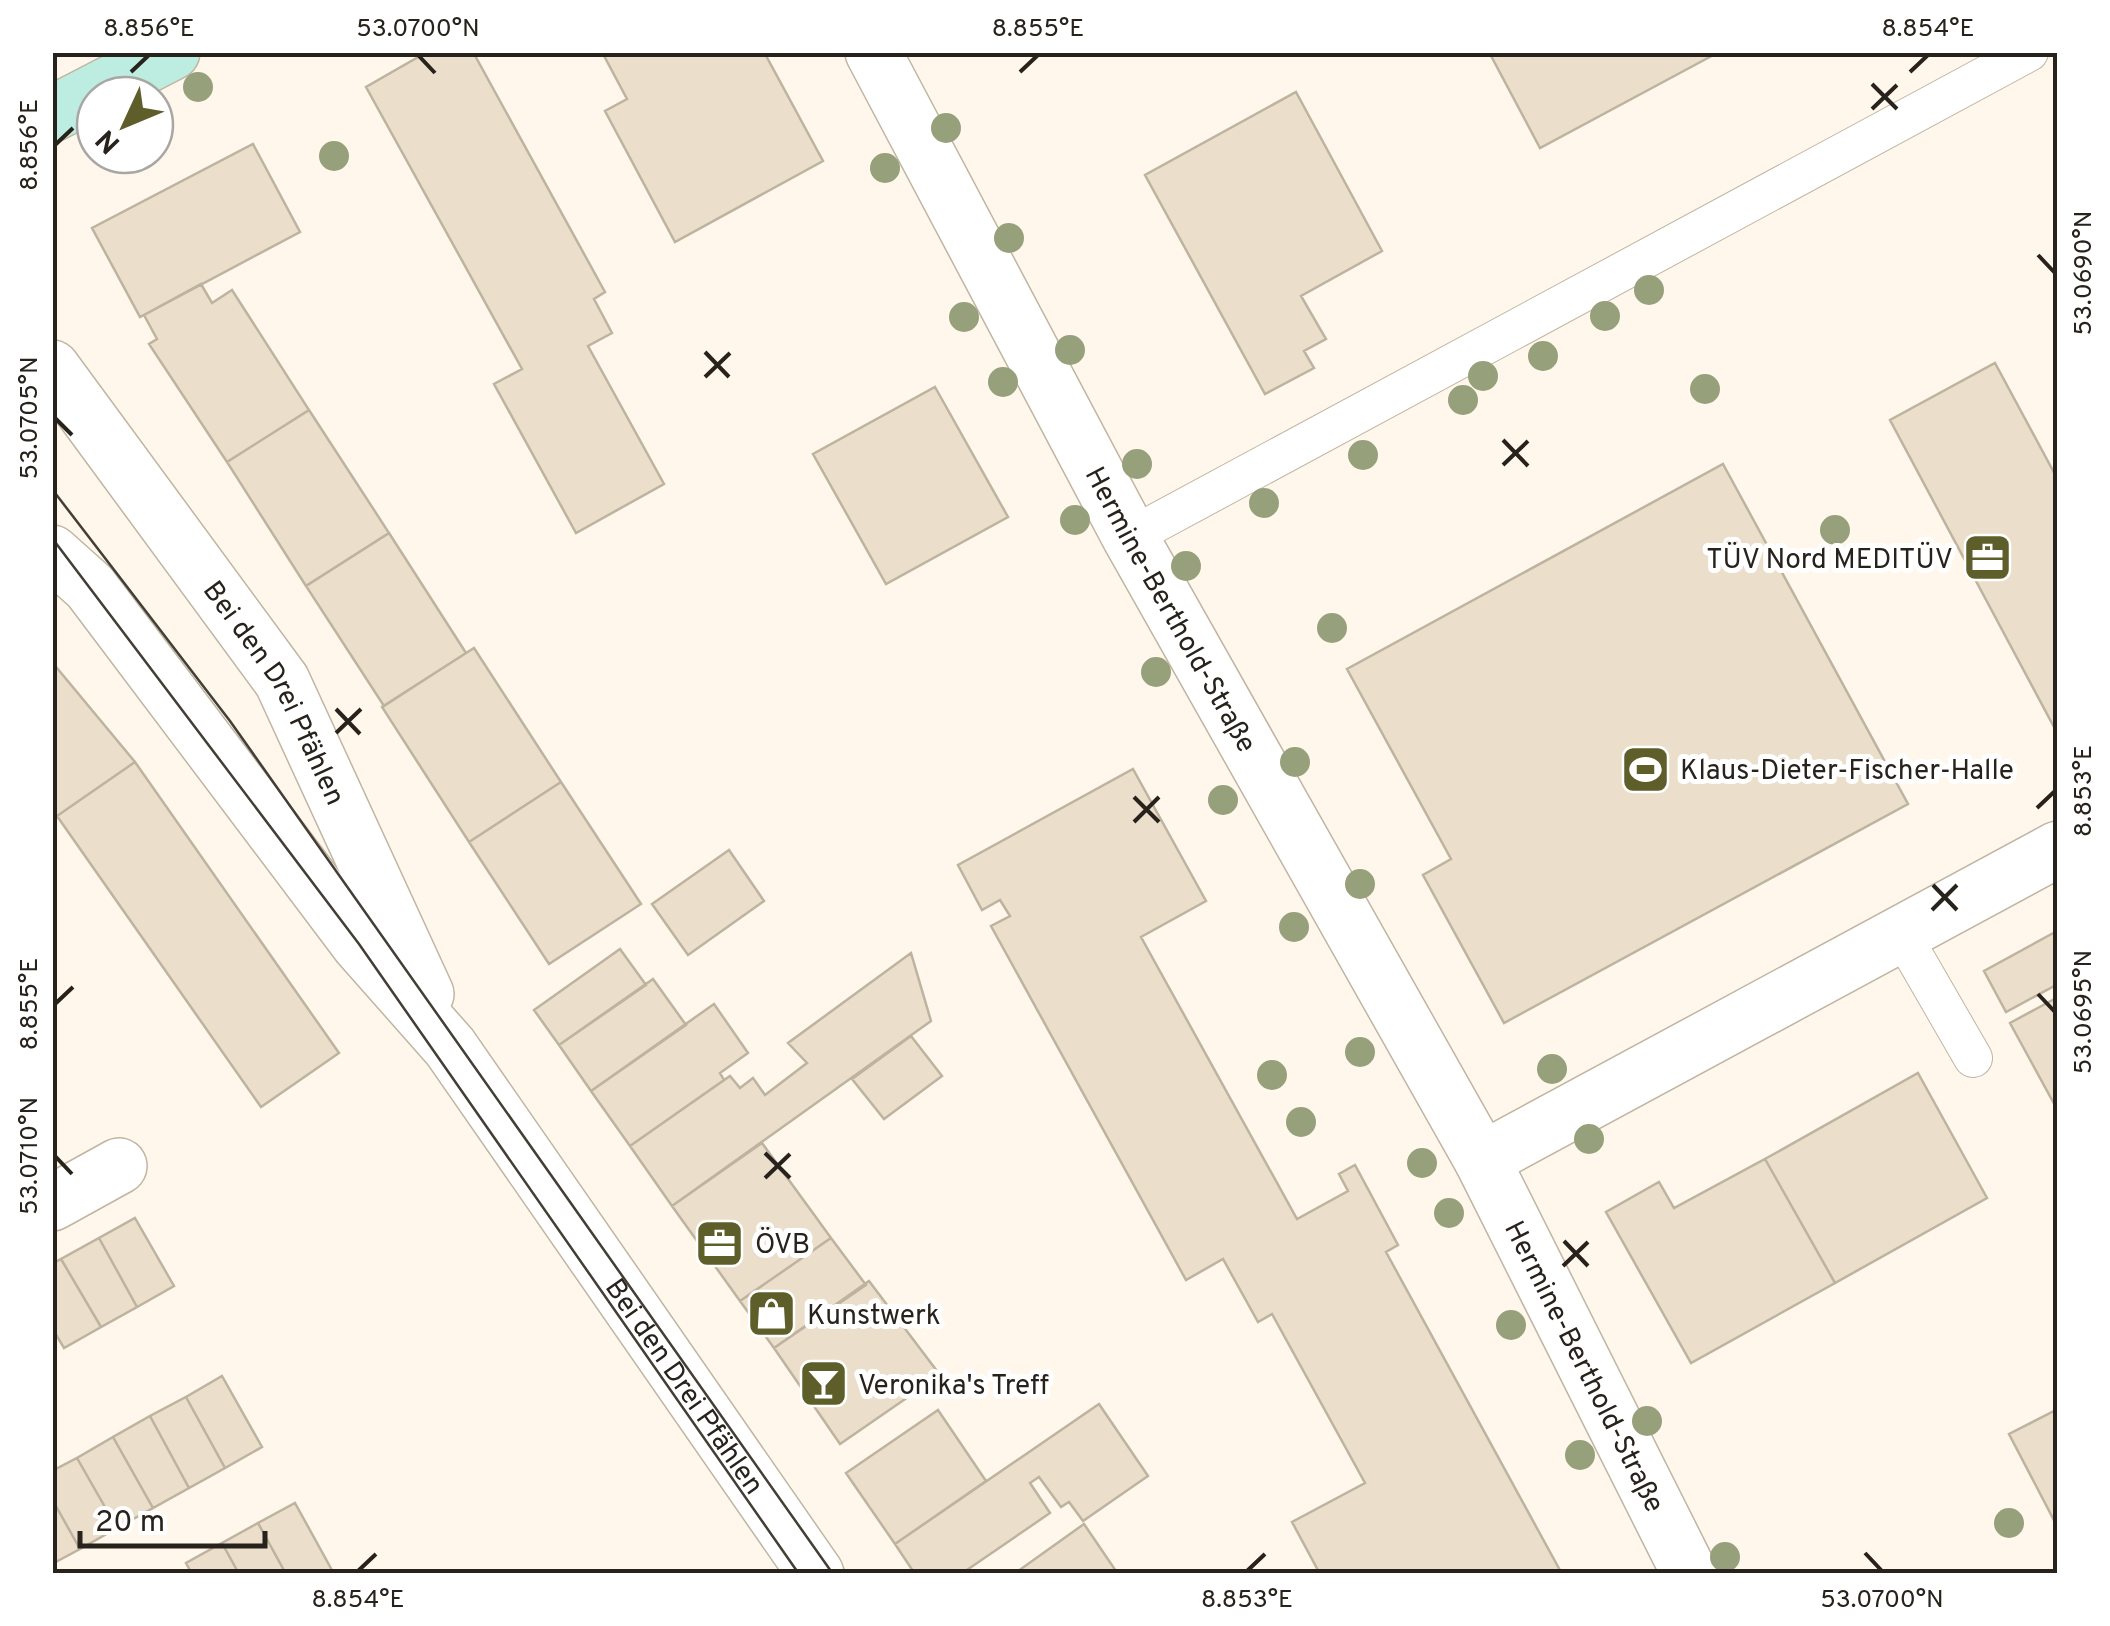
<svg xmlns="http://www.w3.org/2000/svg" width="2110" height="1626" font-family="Overpass,sans-serif">
<style>
.building{fill:#ebdfcb;stroke:#beb39f;stroke-width:2.5}
.lines{fill:none;stroke-linecap:round;stroke-linejoin:round}
.service-casing{stroke:#c0b5a2;stroke-width:40}
.minor-casing{stroke:#c0b5a2;stroke-width:58}
.tertiary-casing{stroke:#c0b5a2;stroke-width:58}
.secondary-casing{stroke:#c0b5a2;stroke-width:58}
.service{stroke:#fff;stroke-width:38}
.minor{stroke:#fff;stroke-width:55}
.tertiary{stroke:#fff;stroke-width:55}
.secondary{stroke:#bdede0;stroke-width:55}
.tram{stroke:#433e36;stroke-width:2.5}
.tree{fill:#96a07a}
.ticks{fill:none;stroke:#27221b;stroke-width:4}
.labels{text-anchor:middle;stroke-width:10;stroke-linejoin:round;paint-order:stroke}
.poi-label{font-size:28px;fill:#27221b;stroke:#fff;text-anchor:start}
.street-label{font-size:28px;fill:#27221b;stroke:#fff}
.neatline{fill:none;stroke:#27221b;stroke-width:4}
.ticks-label{font-size:25px;text-anchor:middle;fill:#27221b}
</style>
<rect width="100%" height="100%" fill="#fff7eb"/>
<path class="building" d="M427,52H473L605,292L594,299L612,333L588,346L664,484L576,533L494,384L522,369L366,87Z
M602,52H764L823,161L675,242L605,111L627,99Z
M1489,52H1719L1540,148Z
M1296,92L1382,251L1301,296L1326,339L1304,351L1314,368L1265,394L1145,175Z
M253,144L300,232L140,317L92,228Z
M201,284L212,303L232,290L309,410L227,462L149,344L157,339L144,315Z
M1995,363L2058,480V725L2054,727L1890,420Z
M935,387L1008,517L886,584L813,454Z
M309,410L389,533L306,586L227,462Z
M1723,464L1908,804L1504,1023L1423,875L1451,859L1347,669Z
M389,533L466,653L384,706L306,586Z
M474,648L561,782L469,842L382,707Z
M52,662L135,762L57,816L52,811Z
M135,762L339,1053L261,1107L57,816Z
M1133,769L1206,901L1141,937L1297,1219L1348,1191L1339,1174L1355,1165L1398,1245L1386,1252L1562,1574H1320L1292,1522L1365,1483L1272,1314L1258,1322L1223,1259L1186,1280L991,926L1010,916L1000,900L982,910L958,865Z
M561,782L641,904L549,964L469,842Z
M729,850L764,901L688,955L652,904Z
M2057,931L2058,984L2006,1012L1984,971Z
M620,949L646,985L559,1045L534,1010Z
M911,953L931,1021L672,1206L630,1146L730,1076L740,1088L753,1078L765,1095L807,1063L788,1043Z
M653,979L686,1025L591,1091L559,1045Z
M2058,997V1111L2010,1023Z
M714,1004L748,1053L720,1073L724,1080L630,1146L591,1091Z
M911,1036L942,1076L884,1119L852,1079Z
M1918,1073L1987,1198L1835,1283L1765,1159Z
M762,1143L831,1238L740,1301L672,1206Z
M1765,1159L1835,1283L1691,1363L1606,1212L1659,1182L1674,1208Z
M135,1218L174,1286L137,1307L99,1238Z
M99,1238L137,1307L101,1327L61,1259Z
M831,1238L866,1285L774,1348L740,1301Z
M61,1259L101,1327L64,1348L52,1328V1264Z
M869,1281L940,1375L840,1444L774,1348Z
M222,1376L262,1447L225,1468L186,1397Z
M186,1397L225,1468L189,1488L150,1416Z
M1099,1404L1148,1476L1083,1521L1069,1502L1061,1507L1039,1477L1030,1483L1050,1513L961,1574H915L895,1544Z
M2058,1409V1528L2009,1434Z
M938,1410L986,1481L895,1544L846,1473Z
M150,1416L189,1488L153,1508L113,1437Z
M113,1437L153,1508L117,1528L77,1458Z
M77,1458L117,1528L80,1549L52,1499V1471Z
M52,1499L80,1549L52,1564Z
M295,1503L333,1572L331,1574H286L258,1523Z
M258,1523L286,1574H239L222,1543Z
M1084,1524L1118,1574H1014Z
M222,1543L239,1574H192L186,1563Z"/>
<g class="lines">
<defs>
<path id="service" d="M1130,537L2029,52
M1902,935L1973,1058"/>
<g id="minor">
<path id="s1" d="M873,52L1130,537L1482,1160L1690,1574"/>
<path d="M1482,1160L2058,849"/>
<path d="M52,1203L119,1166"/>
</g>
<g id="tertiary">
<path id="s2" d="M52,368L282,681L426,994"/>
<path id="s3" d="M52,553L90,587L359,944L450,1047L816,1574"/>
</g>
<path id="secondary" d="M52,114L172,52"/>
</defs>
<use href="#service" class="service-casing"/>
<use href="#minor" class="minor-casing"/>
<use href="#tertiary" class="tertiary-casing"/>
<use href="#secondary" class="secondary-casing"/>
<use href="#service" class="service"/>
<use href="#minor" class="minor"/>
<use href="#tertiary" class="tertiary"/>
<use href="#secondary" class="secondary"/>
<path class="tram" d="M52,489L230,721L833,1574
M52,538L359,944L799,1574"/>
</g>
<g class="tree">
<circle cx="198" cy="87" r="15"/>
<circle cx="946" cy="128" r="15"/>
<circle cx="334" cy="156" r="15"/>
<circle cx="885" cy="168" r="15"/>
<circle cx="1009" cy="238" r="15"/>
<circle cx="1649" cy="290" r="15"/>
<circle cx="1605" cy="316" r="15"/>
<circle cx="964" cy="317" r="15"/>
<circle cx="1070" cy="350" r="15"/>
<circle cx="1543" cy="356" r="15"/>
<circle cx="1483" cy="376" r="15"/>
<circle cx="1003" cy="382" r="15"/>
<circle cx="1705" cy="389" r="15"/>
<circle cx="1463" cy="400" r="15"/>
<circle cx="1363" cy="455" r="15"/>
<circle cx="1137" cy="464" r="15"/>
<circle cx="1264" cy="503" r="15"/>
<circle cx="1075" cy="520" r="15"/>
<circle cx="1835" cy="530" r="15"/>
<circle cx="1186" cy="566" r="15"/>
<circle cx="1332" cy="628" r="15"/>
<circle cx="1156" cy="672" r="15"/>
<circle cx="1295" cy="762" r="15"/>
<circle cx="1223" cy="800" r="15"/>
<circle cx="1360" cy="884" r="15"/>
<circle cx="1294" cy="927" r="15"/>
<circle cx="1360" cy="1052" r="15"/>
<circle cx="1552" cy="1069" r="15"/>
<circle cx="1272" cy="1075" r="15"/>
<circle cx="1301" cy="1122" r="15"/>
<circle cx="1589" cy="1139" r="15"/>
<circle cx="1422" cy="1163" r="15"/>
<circle cx="1449" cy="1213" r="15"/>
<circle cx="1511" cy="1325" r="15"/>
<circle cx="1647" cy="1421" r="15"/>
<circle cx="1580" cy="1455" r="15"/>
<circle cx="2009" cy="1523" r="15"/>
<circle cx="1725" cy="1557" r="15"/>
</g>
<path class="ticks" d="M418,55L435,73M131,72L149,55M1020,72L1038,55M1910,72L1928,55M1872,84L1897,109M1872,109L1897,85M55,145L73,128M2038,255L2055,273M705,352L729,377M705,377L730,353M55,418L72,435M1503,440L1528,466M1503,465L1528,441M336,709L360,734M336,733L361,709M1134,797L1159,822M2037,808L2055,791M1134,822L1159,797M1933,885L1957,910M1932,910L1957,885M2038,994L2055,1012M55,1004L73,987M765,1153L790,1178M55,1156L72,1174M765,1178L790,1154M1564,1241L1588,1266M1563,1266L1588,1242M1865,1553L1882,1571M358,1571L376,1554M1247,1571L1265,1554"/>
<defs>
<symbol id="office-square" viewBox="-11 -11 22 22"><rect x="-9" y="-9" width="18" height="18" rx="4" fill="#5e5e2b" stroke="#fff"/><path d="M-6-3h4V-5.5h4V-3h4V5H-6ZM-1-4.5V-3h2v-1.5ZM-6 0V1H6V0Z" fill="#fff"/></symbol>
<symbol id="stadium-square" viewBox="-11 -11 22 22"><rect x="-9" y="-9" width="18" height="18" rx="4" fill="#5e5e2b" stroke="#fff"/><path d="M0-5a6.5 5 0 1 0 0 10a6.5 5 0 1 0 0-10ZM-3.5-1.8h7v3.6h-7Z" fill="#fff"/></symbol>
<symbol id="shop-square" viewBox="-11 -11 22 22"><rect x="-9" y="-9" width="18" height="18" rx="4" fill="#5e5e2b" stroke="#fff"/><path d="M-5-2.5h2.3a2.7 3.5 0 0 1 5.4 0H5L5.5 6h-11ZM-1.5-2.5h3a1.5 2.3 0 0 0-3 0Z" fill="#fff"/></symbol>
<symbol id="bar-square" viewBox="-11 -11 22 22"><rect x="-9" y="-9" width="18" height="18" rx="4" fill="#5e5e2b" stroke="#fff"/><path d="M-6-5H6L.8 .8V4.5H3.5V6h-7V4.5H-.8V.8Z" fill="#fff"/></symbol>
</defs>
<g fill-rule="evenodd">
<use href="#office-square" x="1960" y="530" width="55" height="55"/>
<use href="#stadium-square" x="1618" y="742" width="55" height="55"/>
<use href="#office-square" x="692" y="1216" width="55" height="55"/>
<use href="#shop-square" x="744" y="1286" width="55" height="55"/>
<use href="#bar-square" x="796" y="1356" width="55" height="55"/>
</g>
<g class="labels">
<g class="poi-label">
<text x="1953" y="568" text-anchor="end">TÜV Nord MEDITÜV</text>
<text x="1680" y="779">Klaus-Dieter-Fischer-Halle</text>
<text x="755" y="1253">ÖVB</text>
<text x="807" y="1324">Kunstwerk</text>
<text x="858" y="1394">Veronika's Treff</text>
</g>
<g class="street-label">
<text dy="10" stroke="none"><textPath href="#s1" startOffset="632">Hermine-Berthold-Straße</textPath></text>
<text dy="10" stroke="none"><textPath href="#s2" startOffset="395">Bei den Drei Pfählen</textPath></text>
<text dy="10" stroke="none"><textPath href="#s1" startOffset="1495">Hermine-Berthold-Straße</textPath></text>
<text dy="10" stroke="none"><textPath href="#s3" startOffset="1048">Bei den Drei Pfählen</textPath></text>
</g>
</g>
<rect width="2110" height="1626" fill="none" stroke="#ffffff" stroke-width="110"/>
<g transform="translate(125 125) rotate(226)"><circle r="48" fill="#ffffff" stroke="#a9a7a4" stroke-width="2.5"/>
<path d="M0-8L18 38L0 25L-18 38Z" fill="#5e5e2b"/>
<text y="-15" font-size="28" font-weight="bold" text-anchor="middle" fill="#27221b">N</text>
</g>
<path d="M80 1531v15h185v-15" fill="none" stroke="#27221b" stroke-width="5"/>
<text x="95" y="1531" font-size="30" fill="#27221b" stroke="#ffffff" stroke-width="8" paint-order="stroke">20 m</text>
<rect x="55" y="55" width="2000" height="1516" class="neatline"/>
<g class="ticks-label">
<text x="149" y="36">8.856°E</text>
<text x="418" y="36">53.0700°N</text>
<text x="1038" y="36">8.855°E</text>
<text x="1928" y="36">8.854°E</text>
<text transform="translate(28 145) rotate(-90)" y="9">8.856°E</text>
<text transform="translate(2082 273) rotate(-90)" y="9">53.0690°N</text>
<text transform="translate(28 418) rotate(-90)" y="9">53.0705°N</text>
<text transform="translate(2082 791) rotate(-90)" y="9">8.853°E</text>
<text transform="translate(28 1004) rotate(-90)" y="9">8.855°E</text>
<text transform="translate(2082 1012) rotate(-90)" y="9">53.0695°N</text>
<text transform="translate(28 1156) rotate(-90)" y="9">53.0710°N</text>
<text x="358" y="1607">8.854°E</text>
<text x="1247" y="1607">8.853°E</text>
<text x="1882" y="1607">53.0700°N</text>
</g>
</svg>
